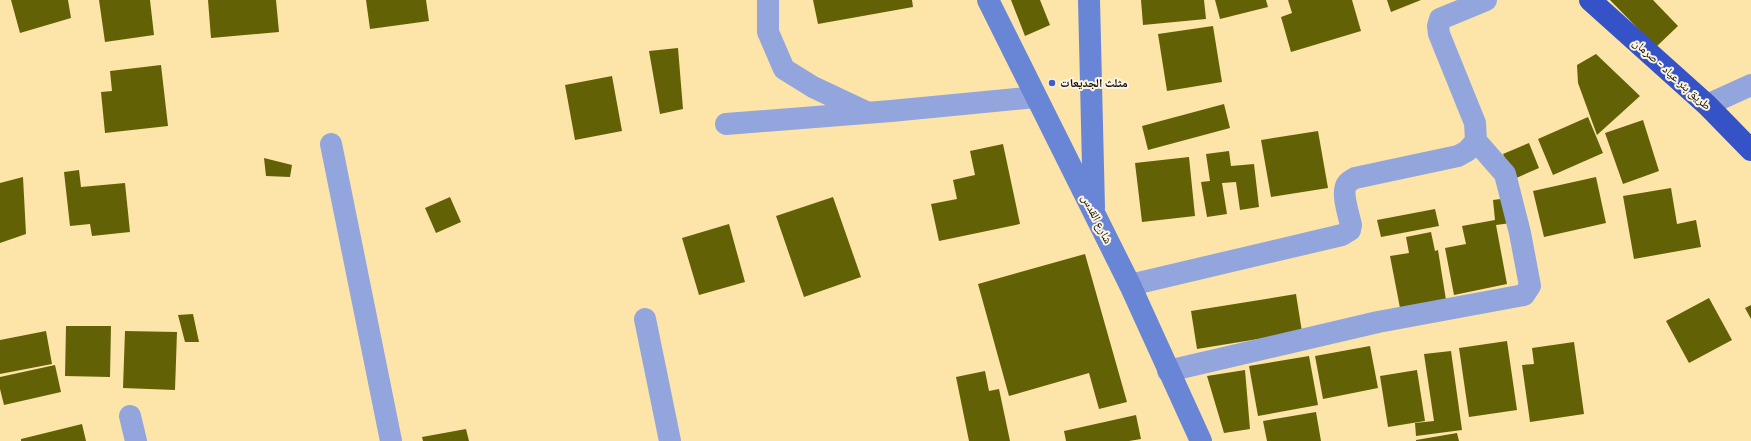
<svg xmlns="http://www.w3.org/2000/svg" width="1751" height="441" font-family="'Fira Sans Condensed','Noto Naskh Arabic',sans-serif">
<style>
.building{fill:#636106}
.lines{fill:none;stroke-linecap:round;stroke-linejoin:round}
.street{stroke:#92a6dd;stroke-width:22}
.secondary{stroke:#6985d5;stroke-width:22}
.highway{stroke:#3652c7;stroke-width:22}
.poi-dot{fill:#3e5cce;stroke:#faf4e5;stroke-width:1.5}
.labels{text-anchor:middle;stroke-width:4;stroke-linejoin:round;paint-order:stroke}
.street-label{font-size:12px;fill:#150c00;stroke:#faf4e5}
.poi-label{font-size:12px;font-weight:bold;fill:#150c00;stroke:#faf4e5;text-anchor:start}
</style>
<rect width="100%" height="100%" fill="#fde5a9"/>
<path class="building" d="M11,0H68L71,18L20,33Z
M99,0H150L154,35L105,42Z
M208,0H276L279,32L211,38Z
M366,0H426L429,21L370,29Z
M813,0H912L913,7L818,24Z
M1011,0H1040L1050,25L1025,36Z
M1141,0H1204L1206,19L1143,25Z
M1215,0H1266L1268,7L1220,19Z
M1288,0H1352L1361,31L1291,52L1281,17L1292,13Z
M1387,0H1421L1391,12Z
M1610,0H1653L1678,26L1656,47Z
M1213,26L1222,82L1167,91L1158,34Z
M678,48L683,109L660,114L649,51Z
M1596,54L1640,96L1597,135L1578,83L1577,65Z
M161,65L168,126L105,133L101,92L112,91L110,71Z
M612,76L622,131L575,140L565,85Z
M1224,104L1230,128L1148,150L1142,126Z
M1588,117L1603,153L1553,175L1538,139Z
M1643,120L1659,171L1623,184L1605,133Z
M1318,131L1328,188L1271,197L1261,140Z
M1529,143L1539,168L1514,179L1503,154Z
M1003,144L1020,224L939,241L931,204L957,199L953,180L975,175L970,151Z
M1229,151L1231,166L1254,164L1259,207L1240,210L1236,182L1222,183L1227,214L1207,217L1201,182L1210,181L1206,154Z
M1189,157L1195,216L1142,222L1135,163Z
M264,158L292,165L290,177L266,176Z
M79,170L81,187L125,183L130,232L92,236L90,224L70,226L64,172Z
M23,177L26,234L0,243V183Z
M1596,177L1606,223L1544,237L1533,191Z
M1671,188L1677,224L1696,220L1701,247L1634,259L1623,196Z
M450,197L461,222L436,233L425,208Z
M833,197L861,277L804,297L776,216Z
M1508,198L1511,223L1496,225L1507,284L1454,295L1445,248L1466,244L1462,226L1495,220L1493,200Z
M1435,209L1439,226L1381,237L1377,220Z
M729,224L745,282L699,295L682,238Z
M1431,232L1435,251L1438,250L1446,300L1400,308L1390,256L1409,253L1406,237Z
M1085,254L1127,402L1099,409L1089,373L1009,396L978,284Z
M1296,294L1302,332L1197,349L1191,311Z
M1709,298L1732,340L1689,363L1666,321Z
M1751,305V319L1745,308Z
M193,314L199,342H185L178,315Z
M66,326H111L110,377L65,376Z
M46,331L52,364L0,374V340Z
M125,331L177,332L175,390L123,388Z
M1507,341L1517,410L1469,417L1459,348Z
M1574,342L1584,414L1530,422L1522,365L1534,364L1532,348Z
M1370,346L1378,388L1323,399L1315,356Z
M1451,351L1462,430L1416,436L1415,423L1434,421L1424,354Z
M1309,356L1318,405L1258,416L1249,366Z
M55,365L61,392L4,405L0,389V377Z
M1245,370L1250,429L1224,433L1207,376Z
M1417,370L1425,421L1388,427L1380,376Z
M985,371L989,391L999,389L1010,441H969L956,377Z
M1316,412L1321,441H1267L1263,421Z
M1136,415L1141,439L1129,441H1066L1064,431Z
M82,424L86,441H21V439Z
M466,429L469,441H423L422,437Z
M1457,433L1459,441H1416V440Z"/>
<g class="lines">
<path class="street" d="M768,0V32L784,69L813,87L866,112
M1707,105L1751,85
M726,124L891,111L1036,97
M331,144L391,441
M1130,285L1342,235L1350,230L1351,225C1349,216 1341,192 1347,184C1349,181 1353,179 1355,178L1458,156L1467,151L1476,141L1475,123L1439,34L1438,26L1440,19L1486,0
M645,319L670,441
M1168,371L1378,322L1524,295L1530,286L1520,233L1505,174L1476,141
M130,416L136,441"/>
<path class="secondary" d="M988,0L1130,285L1201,441
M1089,0L1094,208"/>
<path class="highway" d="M1590,0L1707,105L1751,150"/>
</g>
<circle class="poi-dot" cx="1052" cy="83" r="4"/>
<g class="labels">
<g class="street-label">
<text transform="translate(1672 74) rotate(42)" y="4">طريق بئر عياد - صرمان</text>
<text transform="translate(1097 219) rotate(63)" y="4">شارع القدس</text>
</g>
<g class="poi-label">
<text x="1060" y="87">مثلث الجديعات</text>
</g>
</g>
</svg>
